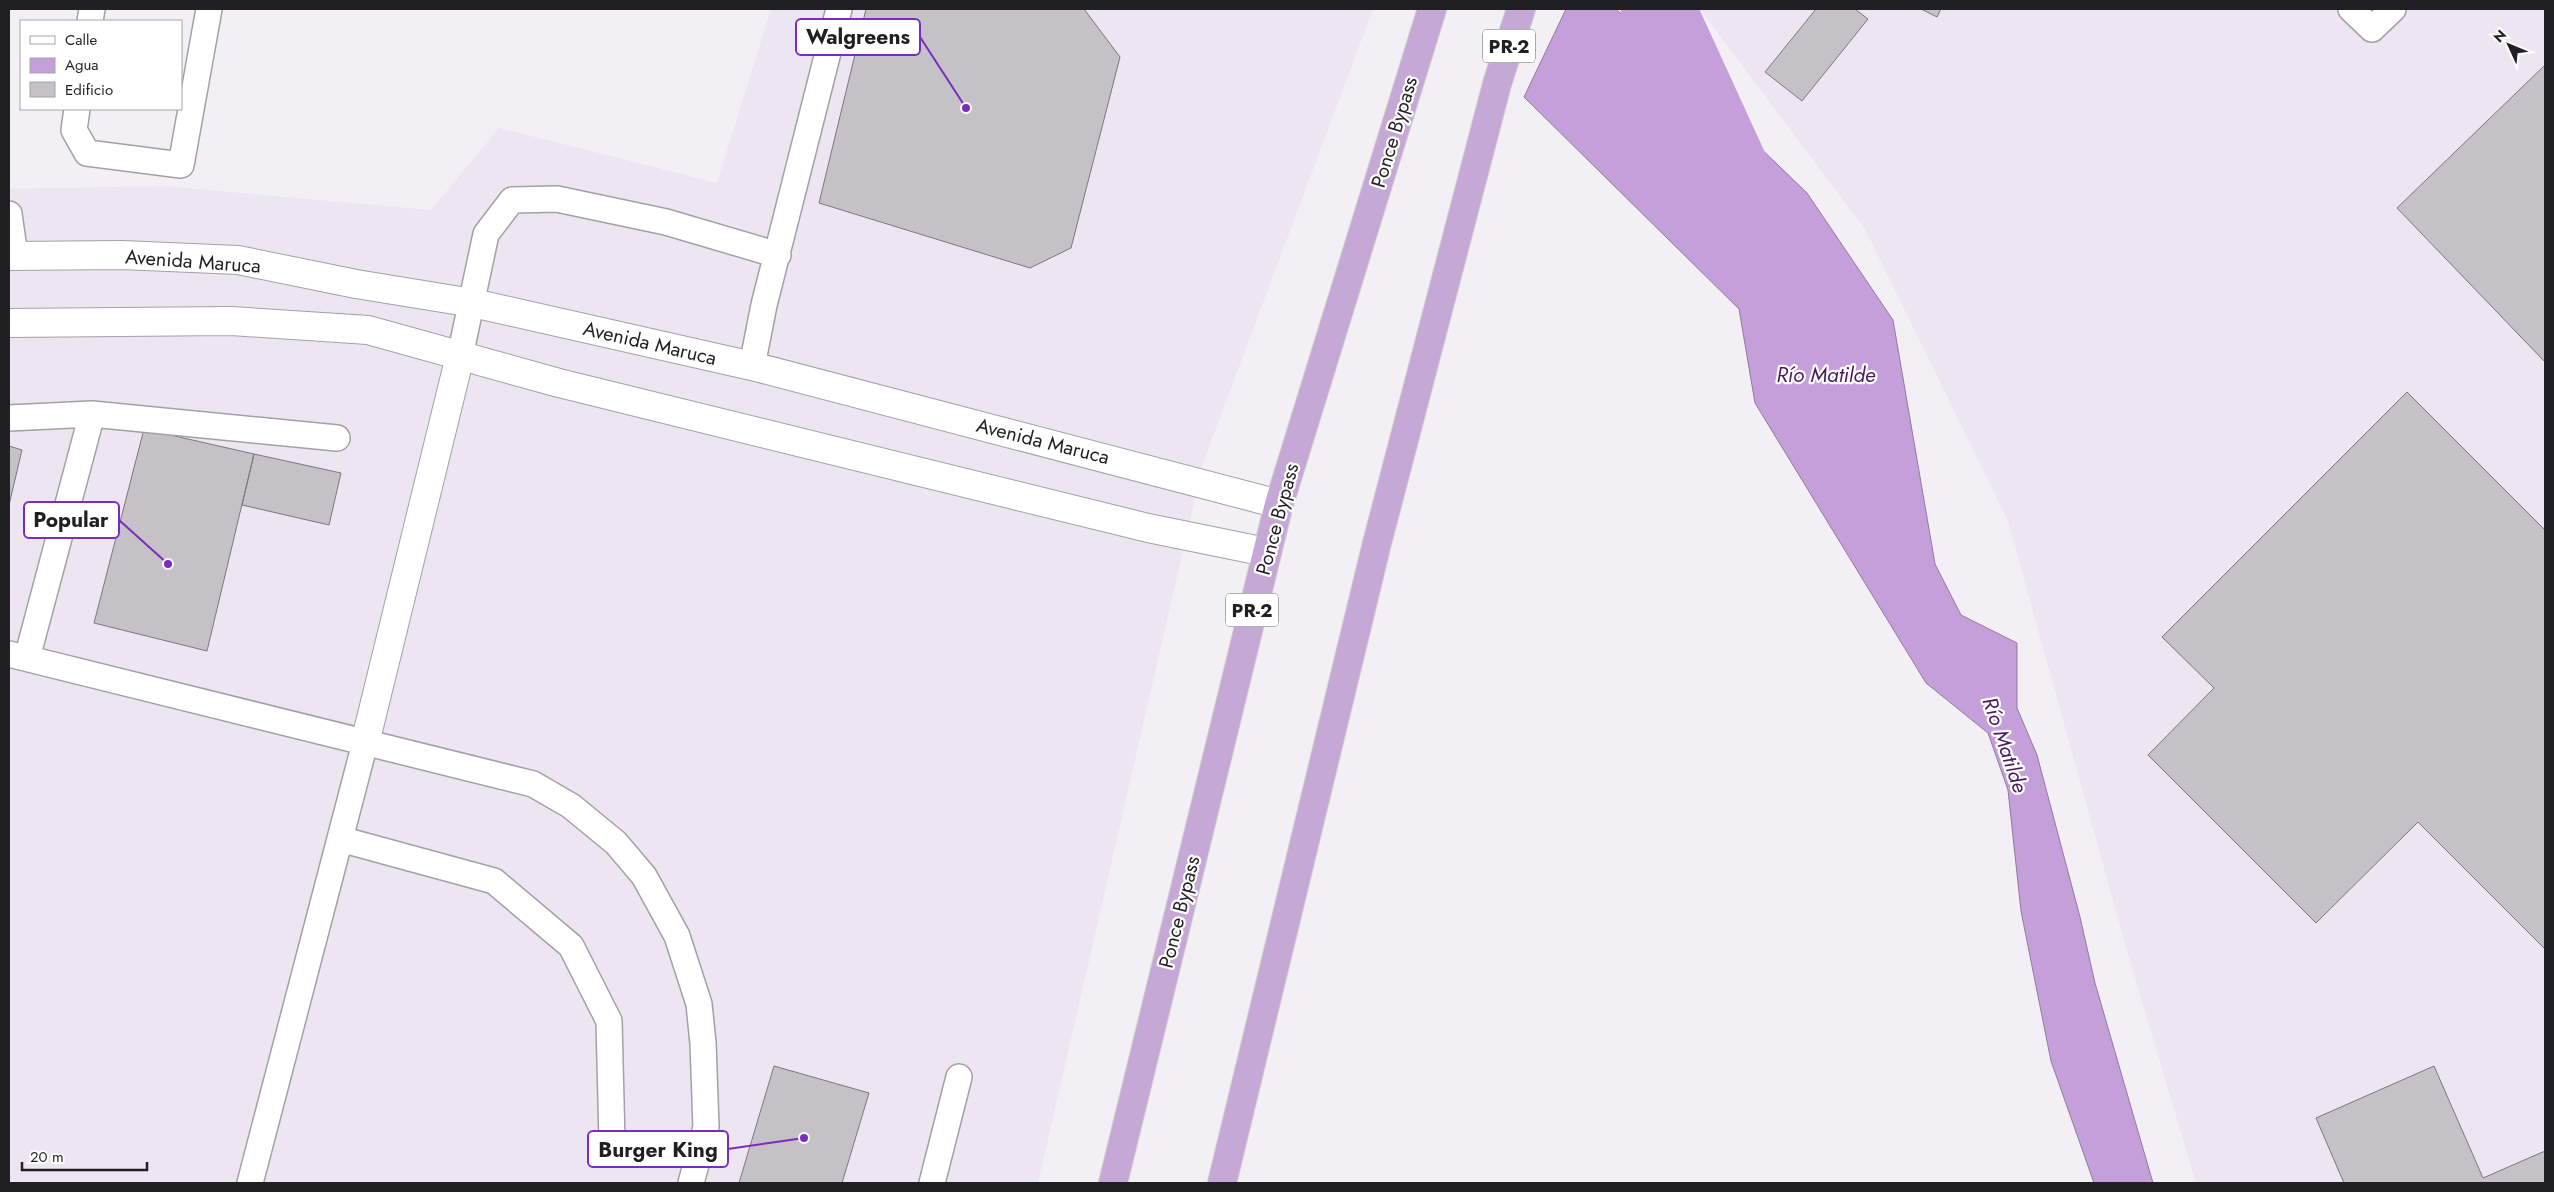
<svg xmlns="http://www.w3.org/2000/svg" width="2554" height="1192" font-family="Jost,sans-serif">
<style>
.built{fill:#ede5f2}
.water{fill:#c49fd9;stroke:#9379a2}
.lines{fill:none;stroke-linecap:round;stroke-linejoin:round}
.river{stroke:#c49fd9;stroke-width:75}
.building{fill:#c5c2c7;stroke:#7b787d}
.service-casing{stroke:#a3a0a5;stroke-width:28}
.minor-casing{stroke:#a3a0a5;stroke-width:30}
.tertiary-casing{stroke:#a3a0a5;stroke-width:30}
.trunk-casing{stroke:#cecece;stroke-width:30}
.service{stroke:#fff;stroke-width:25}
.minor{stroke:#fff;stroke-width:28}
.tertiary{stroke:#fff;stroke-width:28}
.trunk{stroke:#c6a8d6;stroke-width:28}
.labels{text-anchor:middle;stroke-width:4.5;stroke-linejoin:round;paint-order:stroke}
.shield{fill:#fff;stroke:#636264;stroke-width:1}
.shield-label{font-size:19px;font-weight:bold;fill:#201f21}
.street-label{font-size:20px;fill:#201f21;stroke:#fff}
.water-label{font-size:21px;font-style:italic;fill:#48195e;stroke:#fff}
.leader{fill:none;stroke:#7b2cbf;stroke-width:2}
.callout-dot{fill:#7b2cbf;stroke:#fff;stroke-width:2}
.callout{fill:#fff;stroke:#7b2cbf;stroke-width:2}
.callout-label{font-size:21px;text-anchor:middle;font-weight:bold;fill:#201f21}
</style>
<rect width="100%" height="100%" fill="#f2eff5"/>
<path class="built" d="M771,9H1373L1203,463L1038,1183H9V189L163,186L431,210L499,128L717,183Z
M1700,9H2545V1183H2196L2125,944L2008,521L1865,229Z"/>
<path class="water" d="M1566,9H1616L1807,193L1893,320L1935,564L1961,615L2017,643V708L2037,755L2080,917L2095,983L2153,1183H2094L2051,1061L2021,911L2008,790L1988,733L1926,683L1755,403L1739,309L1524,97Z"/>
<g class="lines">
<path class="river" d="M1658,9L1735,177"/>
</g>
<path class="building" d="M866,9H1084L1120,57L1071,248L1030,268L819,203Z
M1816,9H1855L1868,19L1802,101L1765,72Z
M1921,9H1941L1937,17Z
M2545,65V362L2397,208Z
M2407,392L2545,530V949L2418,822L2316,923L2148,755L2214,688L2162,637Z
M144,429L254,454L207,651L94,623Z
M9,446L22,450L9,505Z
M254,454L341,473L329,525L242,505Z
M774,1066L869,1093L842,1183H739Z
M2434,1066L2483,1178L2545,1151V1183H2344L2316,1118Z"/>
<g class="lines">
<defs>
<path id="service" d="M2351,9L2372,29L2393,9
M90,21L92,9
M77,109L74,130L87,153L181,165L209,9
M9,214L15,256
M460,356L486,234L512,200L557,199L666,222L778,255
M752,366L764,305L839,9
M9,418L92,414L337,438
M9,654L533,784L571,806L616,843L644,876L677,936L699,1004L703,1043L706,1127L691,1183
M27,658L92,414
M340,839L494,881L571,946L609,1021L612,1142
M250,1183L365,743
M932,1183L959,1077"/>
<path id="minor" d="M365,743L460,356"/>
<path id="tertiary" d="M9,256L122,255L238,260L356,284L473,303L752,366L1279,504
M9,323L231,321L368,330L559,383L1148,528L1266,552"/>
<path id="trunk" d="M1113,1183L1279,504L1432,9
M1222,1183L1377,543L1497,84L1521,9"/>
</defs>
<use href="#service" class="service-casing"/>
<use href="#minor" class="minor-casing"/>
<use href="#tertiary" class="tertiary-casing"/>
<use href="#trunk" class="trunk-casing"/>
<use href="#service" class="service"/>
<use href="#minor" class="minor"/>
<use href="#tertiary" class="tertiary"/>
<use href="#trunk" class="trunk"/>
</g>
<g class="labels">
<g class="shield">
<rect x="1483" y="29.5" width="52" height="33" rx="4"/>
<rect x="1226" y="593.5" width="52" height="33" rx="4"/>
</g>
<g class="shield-label">
<text x="1509" y="53">PR-2</text>
<text x="1252" y="617">PR-2</text>
</g>
<g class="street-label">
<text transform="translate(1394 132) rotate(-73)" y="7">Ponce Bypass</text>
<text transform="translate(193 261) rotate(4)" y="7">Avenida Maruca</text>
<text transform="translate(650 343) rotate(13)" y="7">Avenida Maruca</text>
<text transform="translate(1043 441) rotate(14)" y="7">Avenida Maruca</text>
<text transform="translate(1277 519) rotate(-75)" y="7">Ponce Bypass</text>
<text transform="translate(1179 912) rotate(-76)" y="7">Ponce Bypass</text>
</g>
<g class="water-label">
<text x="1826" y="382">Río Matilde</text>
<text transform="translate(2005 745) rotate(71)" y="7">Río Matilde</text>
</g>
</g>
<path class="leader" d="M966 108L920 37M168 564L119 520M804 1138L728 1149"/>
<g class="callout-dot">
<circle cx="966" cy="108" r="5"/>
<circle cx="168" cy="564" r="5"/>
<circle cx="804" cy="1138" r="5"/>
</g>
<g class="callout">
<rect x="796" y="19" width="124" height="36" rx="5"/>
<rect x="24" y="502" width="95" height="36" rx="5"/>
<rect x="588" y="1131" width="140" height="36" rx="5"/>
</g>
<g class="callout-label">
<text x="858" y="44">Walgreens</text>
<text x="71" y="527">Popular</text>
<text x="658" y="1157">Burger King</text>
</g>
<rect width="2554" height="1192" fill="none" stroke="#201f21" stroke-width="20"/>
<rect x="20" y="20" width="162" height="90" fill="#ffffff" stroke="#a6a5a6"/>
<rect x="30" y="36" width="25" height="8" fill="#ffffff" stroke="#a6a5a6"/>
<text x="65" y="45" font-size="15" fill="#201f21">Calle</text>
<rect x="30" y="58" width="25" height="15" fill="#c49fd9" stroke="#a6a5a6"/>
<text x="65" y="70" font-size="15" fill="#201f21">Agua</text>
<rect x="30" y="82" width="25" height="15" fill="#c5c2c7" stroke="#a6a5a6"/>
<text x="65" y="95" font-size="15" fill="#201f21">Edificio</text>
<g transform="translate(2509 45) rotate(314)" stroke="#ffffff" stroke-width="4" paint-order="stroke">
<path d="M0-4L9 19L0 12L-9 19Z" fill="#201f21"/>
<text y="-8" font-size="14" font-weight="bold" text-anchor="middle" fill="#201f21">N</text>
</g>
<path d="M22 1162v8h125v-8" fill="none" stroke="#201f21" stroke-width="2.5"/>
<text x="30" y="1162" font-size="15" fill="#201f21" stroke="#ffffff" stroke-width="4" paint-order="stroke">20 m</text>
</svg>
